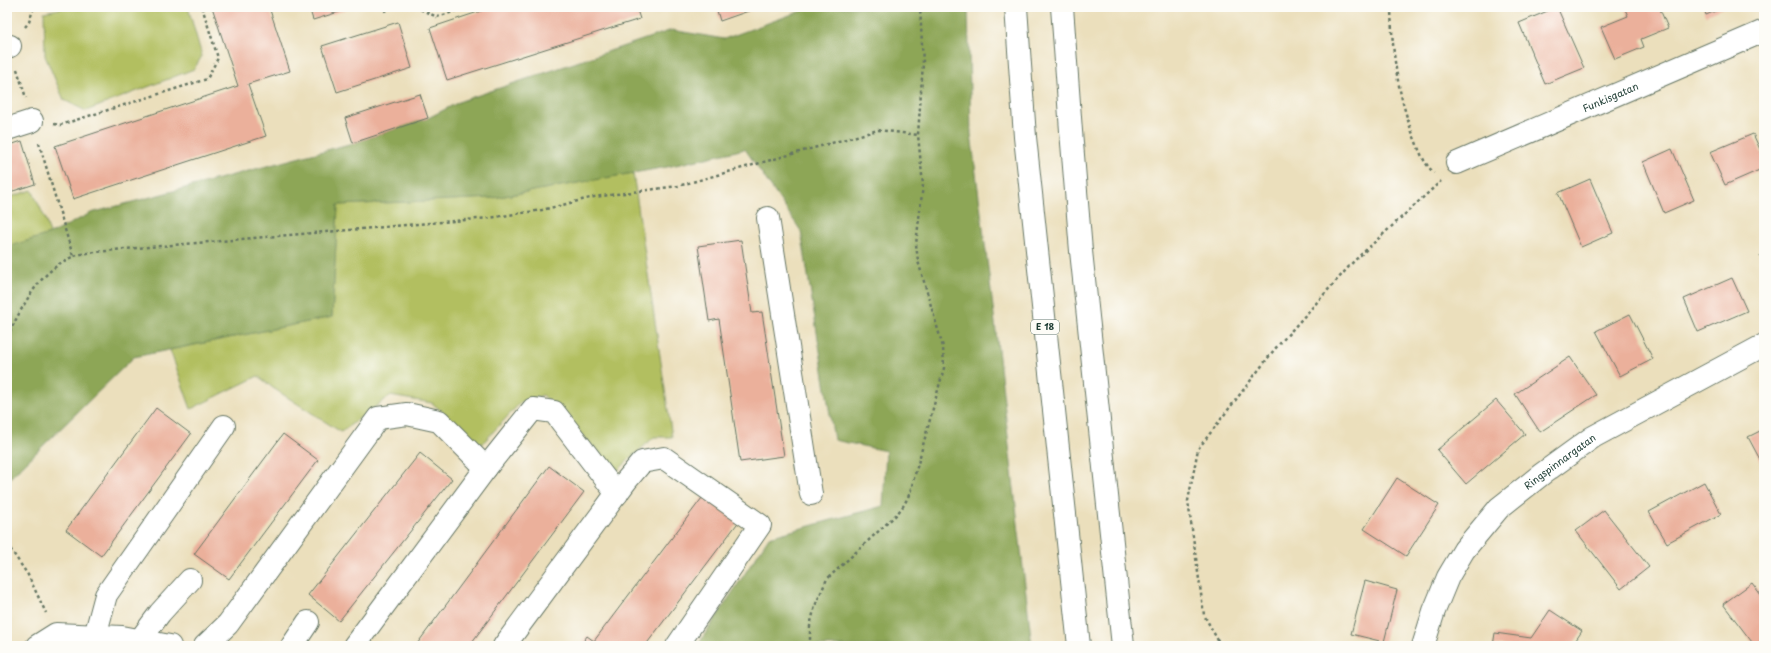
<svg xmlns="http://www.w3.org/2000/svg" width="1771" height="653" font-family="'Playpen Sans',sans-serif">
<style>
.green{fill:#b2bf61;stroke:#687e4a}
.forest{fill:#8da657;stroke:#567246}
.building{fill:#ebb09b}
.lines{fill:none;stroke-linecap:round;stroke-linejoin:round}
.minor-casing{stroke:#667664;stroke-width:24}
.highway-casing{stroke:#667664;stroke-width:24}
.path{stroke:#667664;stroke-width:2.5;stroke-dasharray:3 3;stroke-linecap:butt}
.minor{stroke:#fff;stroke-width:22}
.highway{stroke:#fff;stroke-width:22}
.labels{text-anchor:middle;stroke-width:3;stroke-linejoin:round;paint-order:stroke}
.shield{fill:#fdfcf7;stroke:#62766e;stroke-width:1}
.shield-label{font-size:9px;font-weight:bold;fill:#1f3d34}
.street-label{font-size:10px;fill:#1f3d34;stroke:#fdfcf7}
</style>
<rect width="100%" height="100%" fill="#fdfcf7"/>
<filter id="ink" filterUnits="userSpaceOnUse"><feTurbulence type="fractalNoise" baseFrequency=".025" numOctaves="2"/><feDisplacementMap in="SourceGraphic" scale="8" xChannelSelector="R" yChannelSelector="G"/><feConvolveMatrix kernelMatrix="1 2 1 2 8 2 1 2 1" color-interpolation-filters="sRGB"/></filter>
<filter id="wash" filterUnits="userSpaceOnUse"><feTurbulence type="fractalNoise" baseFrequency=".012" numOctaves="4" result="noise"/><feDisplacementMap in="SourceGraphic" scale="16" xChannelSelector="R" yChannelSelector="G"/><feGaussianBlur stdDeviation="0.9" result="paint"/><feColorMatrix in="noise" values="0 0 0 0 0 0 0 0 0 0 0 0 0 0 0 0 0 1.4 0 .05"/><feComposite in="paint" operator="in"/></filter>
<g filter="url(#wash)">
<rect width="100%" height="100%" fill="#ebdfbc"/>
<path class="green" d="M68,7H188L202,56L194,69L86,111L64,100L45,56L44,12Z
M633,173L672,437H654L617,471L543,395L520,403L481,445L432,403L390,396L341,432L273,388L258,376L191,409L170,350L332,317L338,205L493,198Z
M32,190L45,218L50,234L7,247V216L8,215L7,198Z"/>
<path class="forest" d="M812,7H968L971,134L995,323L1032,646H697L769,537L883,506L886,451L834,440L801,231L745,149L667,167L493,198L338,205L332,317L134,357L7,481V247L50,234L91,213L353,143L428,118L461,101L672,30L724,39Z"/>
<g id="blocks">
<path class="building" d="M212,7H269L290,71L248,84L266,136L73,199L55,146L238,86Z
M309,7H355L313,20Z
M493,7H636L640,19L447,80L430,28Z
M716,7H760L720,21Z
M1557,7L1584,68L1545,84L1519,23Z
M1624,7H1659L1668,28L1641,39L1644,47L1615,59L1601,27L1628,16Z
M1703,7H1725L1706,15Z
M398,22L412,68L337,92L322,46Z
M420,94L428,118L353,143L345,118Z
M7,99L11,112L7,113Z
M1753,134L1764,158V168L1725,185L1710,152Z
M22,141L35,184L7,193V146Z
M1672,149L1694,200L1664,213L1643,162Z
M1590,179L1613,233L1581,247L1558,193Z
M741,240L752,313L762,312L784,456L740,462L719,319L709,321L698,246Z
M1764,254V266L1760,256Z
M1732,278L1747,311L1698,332L1684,299Z
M1630,314L1653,359L1620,376L1596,331Z
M1570,357L1596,395L1540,432L1515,394Z
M1496,400L1525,434L1466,484L1437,450Z
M156,408L191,434L101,556L66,530Z
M1764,429V467L1748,437Z
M283,434L318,460L229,579L194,554Z
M420,453L452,479L339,621L308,595Z
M549,466L584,492L469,646H420L417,644Z
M1397,478L1439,505L1406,556L1364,529Z
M1704,482L1721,514L1667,543L1649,512Z
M705,494L740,520L645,646H580L587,636L594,641Z
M1604,510L1649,567L1621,589L1576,531Z
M1365,581L1397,590L1384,642L1351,634Z
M1752,583L1764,599V646H1755L1723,604Z
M1550,610L1582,631L1572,646H1493L1495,633L1531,638Z"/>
</g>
</g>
<g filter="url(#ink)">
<use href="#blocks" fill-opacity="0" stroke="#667664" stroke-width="1"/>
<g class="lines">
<defs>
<g id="minor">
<path d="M7,47L10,46"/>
<path d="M7,129L32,121"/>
<path id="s1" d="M1457,163L1764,31"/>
<path d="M768,218L811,494"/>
<path d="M95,636L106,595L224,426"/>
<path d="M140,640L160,613L190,580"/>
<path d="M37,646L56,634L122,637L170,646"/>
<path d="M205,646L228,624L378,418L407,414L439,421L486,468"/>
<path d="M292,646L308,622"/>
<path d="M354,646L486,468L533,409L554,412L617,494"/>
<path d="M504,646L626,481L642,462L664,458L760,525L677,646"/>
<path id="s2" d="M1423,646L1434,611L1448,577L1464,550L1499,508L1542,474L1593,437L1764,345"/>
</g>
<path id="highway" d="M1016,7L1025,137L1079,646
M1062,7L1071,131L1081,251L1123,646"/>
</defs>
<use href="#minor" class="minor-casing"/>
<use href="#highway" class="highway-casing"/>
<path class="path" d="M415,7L437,17L469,7
M1391,7C1392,53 1398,99 1416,142C1421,155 1424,163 1434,173
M384,11L394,7
M25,27L29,22L34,7
M17,69L26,98
M54,124L60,125L207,79L218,58L202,7
M39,143L73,256
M7,337C23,306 38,272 72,257C82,252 103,252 114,250L489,218L542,210L594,197L678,186L878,130L918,135
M7,544L28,575L46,613
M810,646V626L815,606L827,579L897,514L904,505L910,493L944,368L943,347L918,261L916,244L923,185L918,135L923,63L920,7
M1221,646L1204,615L1188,501L1198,449L1274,350L1354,261L1441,181"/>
<use href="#minor" class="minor"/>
<use href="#highway" class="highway"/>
</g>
</g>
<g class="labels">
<rect class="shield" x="1031" y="320" width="28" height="14" rx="3"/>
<g class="shield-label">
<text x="1045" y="330">E 18</text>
</g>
<g class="street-label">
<text dy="4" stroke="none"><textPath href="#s1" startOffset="167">Funkisgatan</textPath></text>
<text dy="4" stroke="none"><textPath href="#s2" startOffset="236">Ringspinnargatan</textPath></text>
</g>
</g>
<rect width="1771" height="653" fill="none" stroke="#fdfcf7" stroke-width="24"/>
</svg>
